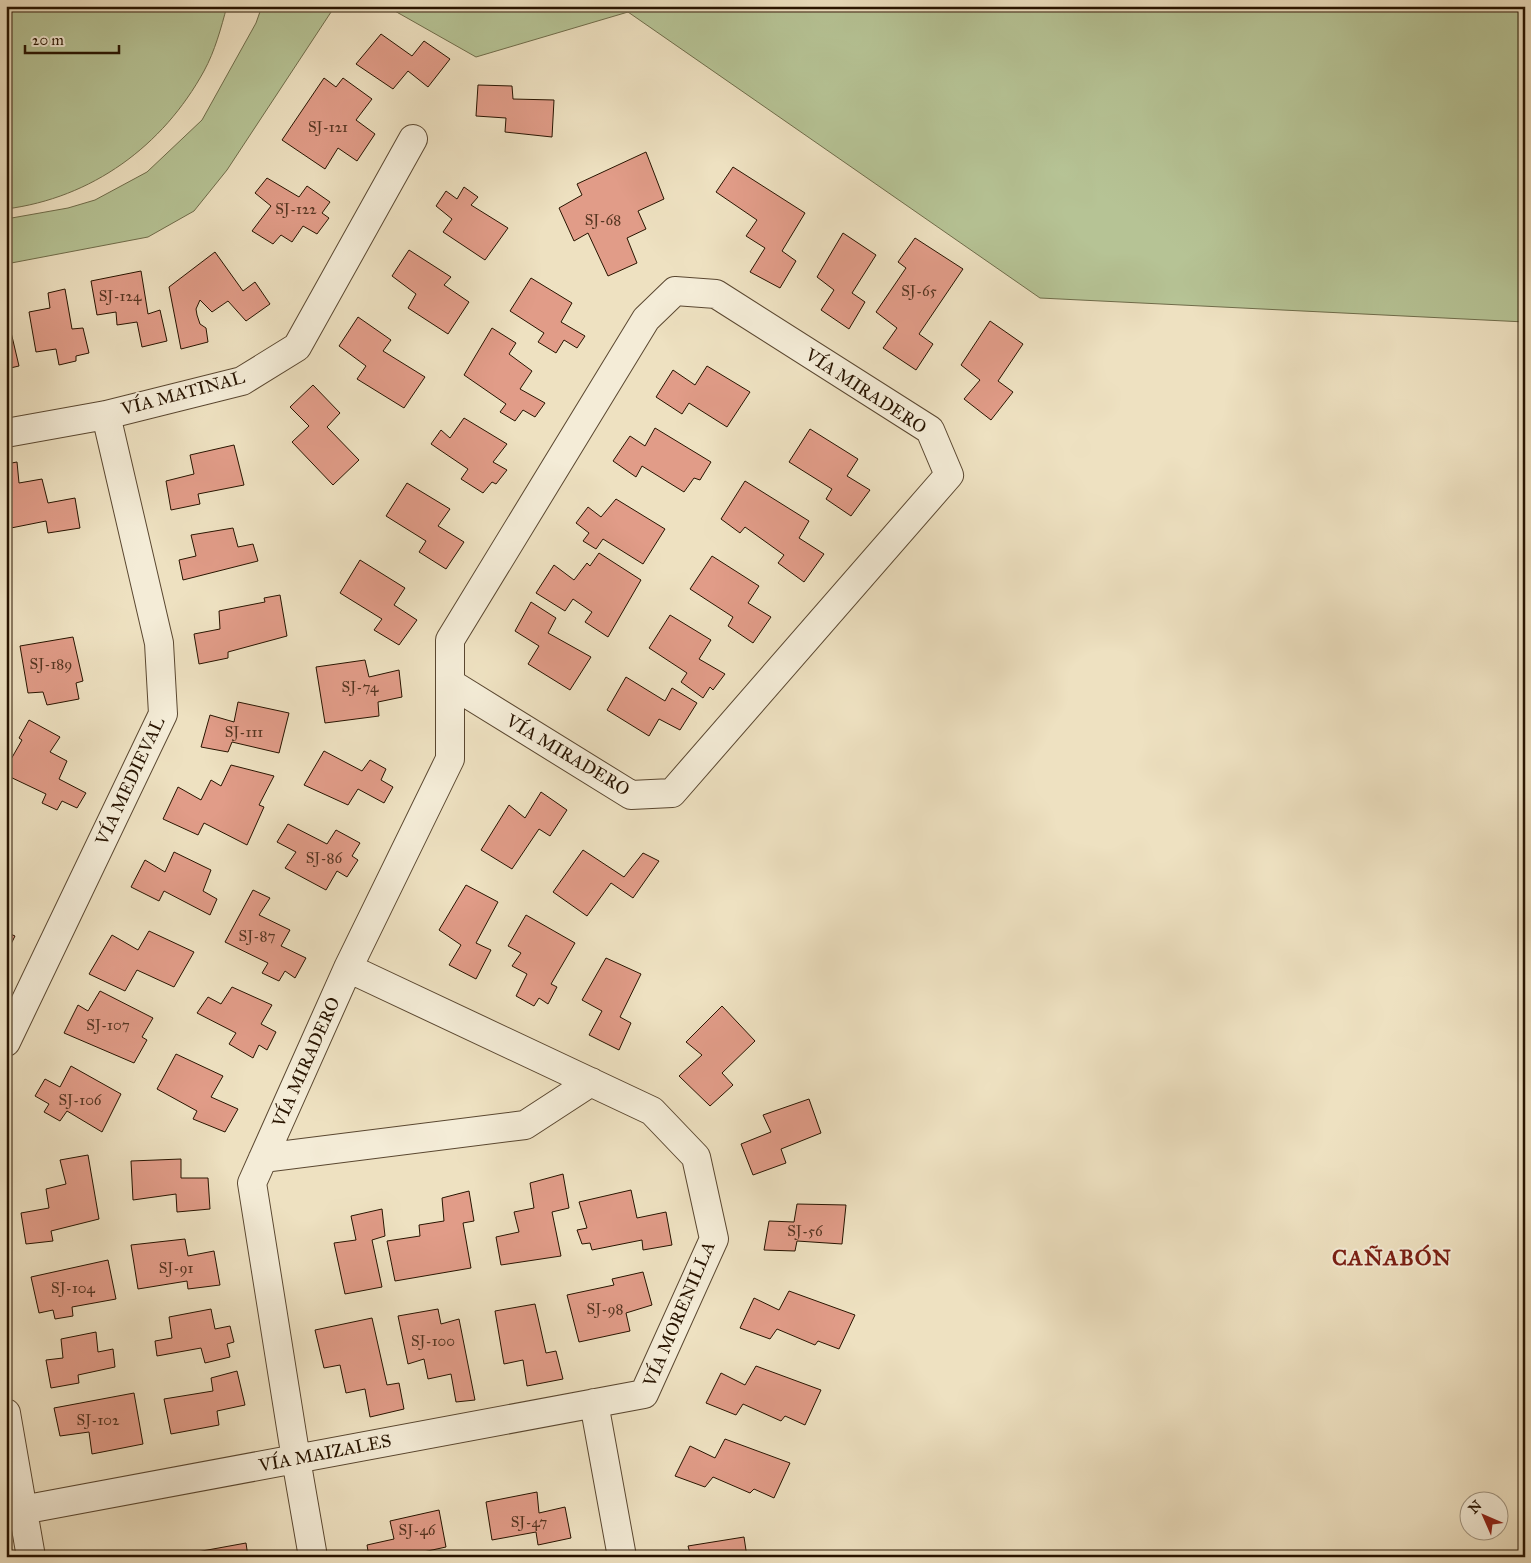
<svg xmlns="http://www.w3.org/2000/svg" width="1531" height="1563" font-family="'IM FELL Great Primer',serif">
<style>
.green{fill:#b6c395;stroke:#6f6c4a}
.building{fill:#e19c88;stroke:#281400}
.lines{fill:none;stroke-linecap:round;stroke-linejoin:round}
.minor-casing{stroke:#5a4730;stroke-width:30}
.minor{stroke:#f4ecd7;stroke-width:28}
.labels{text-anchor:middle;stroke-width:4;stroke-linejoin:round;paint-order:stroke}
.number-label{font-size:15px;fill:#563622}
.street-label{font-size:18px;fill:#281400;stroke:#f4ecd7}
.district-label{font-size:22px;font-weight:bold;letter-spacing:1px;fill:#7a1f14;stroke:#f4ecd7}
</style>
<rect width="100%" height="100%" fill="#eee1c1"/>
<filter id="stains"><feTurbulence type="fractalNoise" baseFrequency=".004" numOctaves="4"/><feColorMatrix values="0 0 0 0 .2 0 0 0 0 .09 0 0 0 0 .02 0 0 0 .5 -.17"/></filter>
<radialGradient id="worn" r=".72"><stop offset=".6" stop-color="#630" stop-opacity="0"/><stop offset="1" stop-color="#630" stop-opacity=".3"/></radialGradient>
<path class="green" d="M6,6H227C221,28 215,51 204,71C163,146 92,198 6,209Z
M262,6H335L227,170L194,211L148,237L6,264V219L68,208L95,200L147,172L202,120L256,23Z
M386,6H1525V322L1040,298L628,12L476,57Z"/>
<path class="building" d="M381,34L412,56L424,41L450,59L428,87L408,71L393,89L356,64Z
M324,78L336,87L343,78L372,99L356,120L375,134L357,161L338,148L325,169L282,140Z
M478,85L512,86L513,99L554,100L552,137L505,132L506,118L476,116Z
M646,152L664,199L638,211L646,229L627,238L637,263L608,276L588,233L574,241L559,208L582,195L577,184Z
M733,167L805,213L782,251L796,261L780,288L750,272L765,248L746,236L757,220L716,192Z
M267,178L299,197L307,186L330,202L322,213L329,218L317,234L303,226L292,242L281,235L273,244L252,231L271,206L255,193Z
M464,187L478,197L471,205L508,228L485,260L443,232L452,219L436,206L446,191L457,199Z
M843,233L876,255L852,293L865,302L849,329L821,310L834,290L817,277Z
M915,238L963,269L919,334L933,344L916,370L883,348L897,328L876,312L906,268L898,262Z
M409,250L451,277L444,285L469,302L448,334L408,308L416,294L392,276Z
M215,252L243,291L255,282L270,304L246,321L228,301L212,312L200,300L196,309L197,315L200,324L206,328L208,342L181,349L169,287Z
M141,271L148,314L160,310L167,341L142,347L137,322L117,325L116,312L97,315L91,281Z
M531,278L572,303L561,322L585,336L577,348L564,340L556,353L538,342L544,333L510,311Z
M65,289L72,329L83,328L89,353L76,356V361L59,365L56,349L36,352L29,312L50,308L48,293Z
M6,311L19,366L6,369Z
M358,317L391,340L383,351L425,377L404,408L357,379L366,366L339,346Z
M990,321L1023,344L998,381L1013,392L991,420L964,399L980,380L961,365Z
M492,328L516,343L509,354L532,371L520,389L545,403L535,417L523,410L515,421L500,412L506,404L464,375Z
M707,366L750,392L727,427L689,403L682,414L656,397L673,370L695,385Z
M313,385L340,413L327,427L359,460L333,485L292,442L309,426L290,407Z
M464,418L507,444L493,462L507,470L496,484L492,482L483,493L461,479L468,469L431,444L441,430L450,438Z
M655,428L711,462L700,480L694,478L684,492L642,466L636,477L613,461L630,436L645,446Z
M810,429L858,459L847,476L870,490L851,516L826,499L832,489L789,462Z
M234,445L244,485L198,494L200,504L171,510L166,481L194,474L190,455Z
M17,462L19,483L42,479L48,503L75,498L80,528L48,533L46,521L6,529V464Z
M745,481L809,521L799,538L824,554L804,582L778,563L784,555L745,527L740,533L721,519Z
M407,483L450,509L438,526L464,542L446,569L419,552L426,541L386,516Z
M616,499L665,529L643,564L603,539L596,549L583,541L589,533L576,523L588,507L601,517Z
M233,528L238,547L253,544L258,561L183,580L179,560L196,556L191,535Z
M599,553L641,580L608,637L585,622L592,612L573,599L565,611L536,593L554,565L574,580L587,563L590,566Z
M712,556L759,586L748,603L771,617L753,643L728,626L733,617L690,589Z
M360,560L405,588L394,605L417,620L399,645L374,630L382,619L340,593Z
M280,595L287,636L228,652V658L199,664L194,634L220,629L219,611L265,602L264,598Z
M531,602L556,618L548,633L591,657L570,690L528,664L539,646L515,631Z
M670,615L711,640L699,659L725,674L713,690L710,687L703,698L681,682L687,673L649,648Z
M73,637L83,681L76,683L79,699L47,705L43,692L28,693L20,646Z
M365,660L369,677L399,670L402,697L378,702L379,716L325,723L316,667Z
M626,677L665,701L672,688L697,703L680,730L659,719L649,736L607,710Z
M238,702L289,713L279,753L232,742L228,752L201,747L210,715L234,722Z
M29,720L60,737L50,752L67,761L59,779L86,793L77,808L62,801L57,810L42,803L46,794L6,775V768L22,740L19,738Z
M324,751L362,771L370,760L386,769L381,780L393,787L384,803L358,789L348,805L304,785Z
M231,765L274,776L259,805L264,807L247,845L204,823L198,835L163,819L178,787L201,800L211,780L221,786Z
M541,792L567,810L550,836L539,829L512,869L481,850L509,805L525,818Z
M288,824L327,844L336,830L360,843L352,856L358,860L347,877L337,871L326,890L285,868L296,852L277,842Z
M583,850L624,877L643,853L659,861L633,898L611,883L587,916L553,892Z
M174,852L211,870L203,891L217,899L210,915L164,891L159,901L131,887L145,860L165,872Z
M466,885L498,902L476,943L491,950L476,979L449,965L461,945L439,930Z
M253,890L270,898L259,915L290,930L281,946L306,958L295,978L285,971L279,981L262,973L268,963L225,942Z
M526,915L575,943L551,984L557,987L548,1004L539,998L534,1006L516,996L527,974L512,966L521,953L508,946Z
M149,931L194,952L174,987L137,970L125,991L89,974L112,935L138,950Z
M6,932L15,936L8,950H6Z
M606,958L641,974L620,1017L631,1023L619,1050L589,1035L602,1011L582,1000Z
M232,987L272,1005L261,1024L276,1032L267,1050L259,1045L253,1058L229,1044L236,1033L197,1013L208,997L221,1004Z
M100,991L153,1018L142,1037L147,1040L134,1063L64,1033L78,1005L88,1011Z
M722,1006L755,1041L722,1073L733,1085L710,1106L679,1076L702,1055L686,1042Z
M176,1054L223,1076L211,1097L238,1109L225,1132L193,1119L197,1111L157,1089Z
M71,1066L121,1094L102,1132L67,1111L60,1121L44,1112L49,1104L35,1096L45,1079L60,1087Z
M809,1099L821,1133L781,1149L786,1163L753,1175L741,1144L771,1132L763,1115Z
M88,1155L99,1219L51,1231L53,1241L26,1244L21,1213L49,1208L46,1189L66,1184L60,1160Z
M181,1159V1178H208L210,1209L177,1212L176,1194L133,1200L131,1161Z
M563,1174L569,1208L552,1212L561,1256L501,1265L496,1237L519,1232L514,1212L534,1208L530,1183Z
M631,1190L637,1218L666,1212L672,1245L643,1250L642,1240L592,1250L590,1243L582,1244L577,1230L587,1228L579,1202Z
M469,1191L474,1221L463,1223L471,1268L395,1281L387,1241L420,1236L419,1225L444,1221L442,1198Z
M797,1204L846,1205L842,1244L797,1241L795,1251L764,1250L769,1221L794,1222Z
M382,1209L385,1236L372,1240L382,1287L345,1294L334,1243L356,1240L351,1216Z
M185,1239L188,1256L214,1251L220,1285L188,1289L187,1281L138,1289L131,1245Z
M108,1260L116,1299L72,1307L73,1316L55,1319L53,1310L39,1313L31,1277Z
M643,1272L652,1305L626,1313L630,1331L579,1342L567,1295L614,1285L612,1279Z
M789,1291L855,1315L839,1349L818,1341L815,1345L777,1329L770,1339L740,1328L754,1298L779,1310Z
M535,1304L546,1353L556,1351L563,1379L527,1386L523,1360L504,1364L495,1311Z
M211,1309L215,1329L230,1326L234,1342L227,1344L230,1357L205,1363L201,1348L157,1356L155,1341L172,1338L169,1317Z
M438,1309L441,1324L459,1319L475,1400L456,1402L451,1374L428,1379L424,1359L408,1364L398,1316Z
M372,1318L387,1385L399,1383L404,1409L370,1417L365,1389L346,1393L340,1365L324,1368L315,1330Z
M96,1332L98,1352L113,1349L115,1367L78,1375L79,1383L51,1388L46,1360L63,1358L61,1339Z
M756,1366L821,1390L805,1425L785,1416L781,1421L743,1404L736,1415L706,1403L721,1373L745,1385Z
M237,1371L245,1405L217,1411L219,1425L171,1434L164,1399L213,1391L211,1378Z
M134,1393L143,1444L92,1454L89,1432L60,1436L54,1408Z
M725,1439L790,1463L774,1498L754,1489L750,1493L713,1477L705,1487L675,1476L690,1446L715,1458Z
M537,1492L539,1513L565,1507L571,1538L538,1545L536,1532L492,1540L486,1502Z
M439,1510L446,1547L400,1557H369L367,1545L394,1539L390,1521Z
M744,1537L747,1557H691L688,1546Z
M246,1543L248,1557H192L191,1553Z"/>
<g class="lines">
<defs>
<path id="minor" d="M6,433L106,415L242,381L297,347L413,139
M6,1042L163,714L159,643L106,415
M263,1158L525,1125L591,1082
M594,1403L622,1557
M6,1413L31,1557
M6,1513L644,1394L714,1239L696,1157L652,1111L348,968
M313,1557L296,1459L252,1183L348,968L450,759V640L646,319L675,291L716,294L930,430L949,475L672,793L631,795L450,683"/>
</defs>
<use href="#minor" class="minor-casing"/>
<use href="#minor" class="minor"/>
</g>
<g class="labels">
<g class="number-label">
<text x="328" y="132">SJ-121</text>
<text x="296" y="214">SJ-122</text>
<text x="603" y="225">SJ-68</text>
<text x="919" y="296">SJ-65</text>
<text x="120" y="301">SJ-124</text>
<text x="51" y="669">SJ-189</text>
<text x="360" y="692">SJ-74</text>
<text x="244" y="737">SJ-111</text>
<text x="324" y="863">SJ-86</text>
<text x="257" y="941">SJ-87</text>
<text x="108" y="1030">SJ-107</text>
<text x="80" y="1105">SJ-106</text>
<text x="805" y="1236">SJ-56</text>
<text x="176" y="1273">SJ-91</text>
<text x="73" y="1293">SJ-104</text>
<text x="605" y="1314">SJ-98</text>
<text x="433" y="1346">SJ-100</text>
<text x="98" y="1425">SJ-102</text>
<text x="529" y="1527">SJ-47</text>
<text x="417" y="1535">SJ-46</text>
</g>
<g class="street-label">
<text transform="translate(866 391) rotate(33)" y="6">VÍA MIRADERO</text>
<text transform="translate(183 393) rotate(-15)" y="6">VÍA MATINAL</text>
<text transform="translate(568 755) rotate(31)" y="6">VÍA MIRADERO</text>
<text transform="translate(130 781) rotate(-65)" y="6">VÍA MEDIEVAL</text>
<text transform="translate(306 1062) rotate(-66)" y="6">VÍA MIRADERO</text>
<text transform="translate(679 1314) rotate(-67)" y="6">VÍA MORENILLA</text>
<text transform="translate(325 1453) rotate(-11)" y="6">VÍA MAIZALES</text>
</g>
<g class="district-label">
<text x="1392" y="1265">CAÑABÓN</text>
</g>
</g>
<rect width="1531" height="1563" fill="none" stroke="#eee1c1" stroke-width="25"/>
<rect x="8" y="8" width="1516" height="1548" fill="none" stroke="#281400" stroke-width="2.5"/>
<rect x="12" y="12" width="1506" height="1538" fill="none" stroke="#281400"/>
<g transform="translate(1484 1516) rotate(315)"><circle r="24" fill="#f4ecd7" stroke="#a29681"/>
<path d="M0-4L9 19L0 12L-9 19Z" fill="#8f2418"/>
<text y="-8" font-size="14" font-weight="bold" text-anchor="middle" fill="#281400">N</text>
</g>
<path d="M25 45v8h94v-8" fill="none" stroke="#281400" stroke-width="2.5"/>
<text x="32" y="45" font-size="15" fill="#281400" stroke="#f4ecd7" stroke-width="4" paint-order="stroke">20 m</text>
<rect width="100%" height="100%" filter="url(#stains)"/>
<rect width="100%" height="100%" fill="url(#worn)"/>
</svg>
